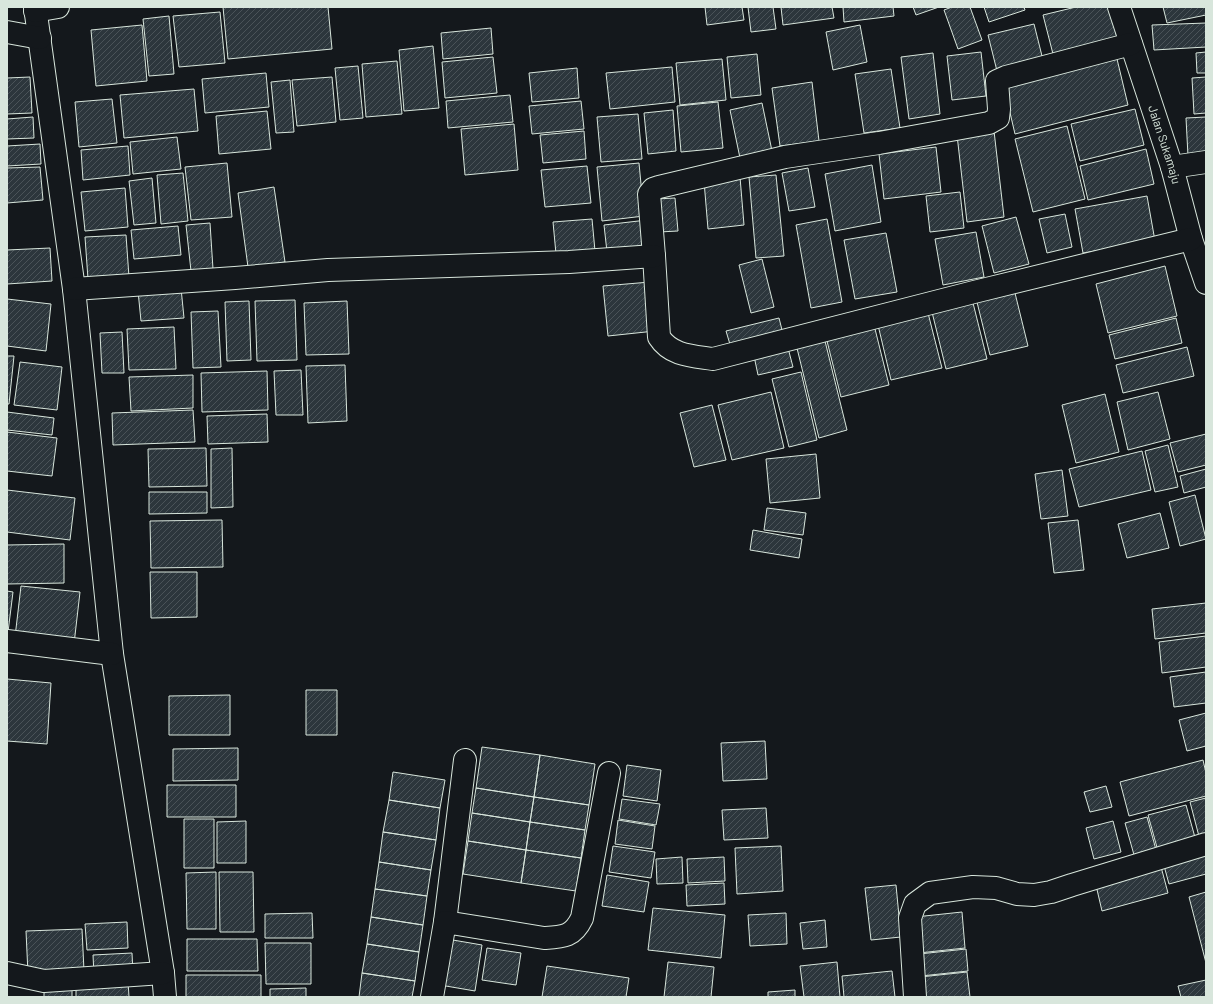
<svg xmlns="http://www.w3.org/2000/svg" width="1213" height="1004" font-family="Barlow,sans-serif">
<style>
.building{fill:url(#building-hatch);stroke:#d8e6dc}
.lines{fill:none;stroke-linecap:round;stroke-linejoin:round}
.street-casing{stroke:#d8e6dc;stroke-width:24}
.street{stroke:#14181c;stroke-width:22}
.labels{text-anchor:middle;stroke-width:3;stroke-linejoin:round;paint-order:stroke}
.street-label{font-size:12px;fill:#d8e6dc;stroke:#14181c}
</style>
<defs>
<pattern id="building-hatch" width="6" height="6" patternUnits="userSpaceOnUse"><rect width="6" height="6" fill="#2c363c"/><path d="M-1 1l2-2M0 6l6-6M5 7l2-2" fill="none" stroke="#4a5358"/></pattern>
</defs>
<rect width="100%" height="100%" fill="#14181c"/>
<path class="building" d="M223,7H328L332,49L228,59Z
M705,7H742L744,20L707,25Z
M748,7H773L776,29L751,32Z
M781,7H832L834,18L783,25Z
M843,7H893L894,16L844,22Z
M913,7H939L916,15Z
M952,7H970L982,40L958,49L944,10Z
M984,7H1024L1025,10L989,22Z
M1076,7H1110L1117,38L1053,54L1043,15Z
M1163,7H1206V15L1167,23Z
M220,12L225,63L179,67L173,16Z
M169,16L174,74L149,76L143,19Z
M1206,23V47L1154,50L1152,25Z
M1034,24L1043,60L997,71L988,35Z
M142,25L147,81L96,86L91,30Z
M860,25L867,62L833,70L826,32Z
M491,28L493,54L443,59L441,33Z
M433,46L439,108L404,111L399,50Z
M981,52L986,96L952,100L947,56Z
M1206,52V73H1197L1196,53Z
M933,53L940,114L909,119L901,57Z
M757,54L761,95L731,98L727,57Z
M493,57L497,93L445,98L442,62Z
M722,59L726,100L680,105L676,63Z
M1117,59L1128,105L1015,134L1004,87Z
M397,61L402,114L366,117L362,64Z
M358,66L363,118L340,120L335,68Z
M672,67L675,102L610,109L606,73Z
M577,68L579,98L532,102L529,73Z
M891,69L900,128L864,133L855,74Z
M266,73L269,107L205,113L202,79Z
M30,77L32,113L7,114V78Z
M332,77L336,122L297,126L292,80Z
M1206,77V113L1194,114L1192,78Z
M290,80L294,132L276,133L271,82Z
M812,82L819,141L780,146L772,88Z
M194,89L198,131L124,138L120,95Z
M510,95L513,122L448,128L446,101Z
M112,99L117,143L79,147L75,102Z
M581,101L584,129L532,134L529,106Z
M718,102L723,148L681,152L677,106Z
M762,103L772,151L740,158L730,110Z
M1135,109L1144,145L1080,161L1071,124Z
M673,110L676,151L648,154L644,113Z
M267,111L271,149L219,154L216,116Z
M638,114L642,159L601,162L597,117Z
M33,117L34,138L7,139V119Z
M1206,117V155L1188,156L1186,118Z
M514,124L518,170L465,175L461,129Z
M1067,126L1085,199L1033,212L1015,139Z
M584,131L586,159L543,163L540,135Z
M994,131L1004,217L967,222L957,135Z
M177,137L181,169L133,174L130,142Z
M40,144L41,164L7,166V146Z
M128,146L130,175L83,180L81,150Z
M936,147L941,192L884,199L879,154Z
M1146,149L1154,184L1088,200L1080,166Z
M227,163L232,217L191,220L185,167Z
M639,163L644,216L602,221L597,167Z
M872,165L881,222L835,231L825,174Z
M587,166L591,203L545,207L541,170Z
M40,167L43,200L7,203V168Z
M808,168L815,207L789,211L782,173Z
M183,173L188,221L161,224L157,175Z
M776,175L784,256L756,258L749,177Z
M740,177L744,225L708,229L704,181Z
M152,178L156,223L134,225L129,181Z
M274,187L285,262L248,267L238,193Z
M125,188L128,227L85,231L81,192Z
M960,192L964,228L930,232L926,196Z
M1147,196L1155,241L1083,253L1075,209Z
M675,198L678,231L659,232L656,199Z
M1065,214L1072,247L1047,253L1039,219Z
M1016,217L1029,264L994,273L982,226Z
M592,219L595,251L556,254L553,222Z
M827,219L842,302L811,308L796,225Z
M647,220L650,247L607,252L604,225Z
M210,223L213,269L191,271L186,225Z
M178,226L181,255L134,259L131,230Z
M976,232L984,277L943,285L935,239Z
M886,233L897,292L855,299L844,240Z
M126,235L129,277L88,279L85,237Z
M50,248L52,281L7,284V250Z
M762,259L774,307L751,313L739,265Z
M1165,266L1177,316L1108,333L1096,284Z
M650,282L655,331L608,336L603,286Z
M181,288L184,318L141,321L138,291Z
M1014,289L1028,346L990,355L976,298Z
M7,299L51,304L46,351L7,346Z
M972,299L987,359L946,369L931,308Z
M295,300L297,360L257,361L255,301Z
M249,301L251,360L227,361L225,302Z
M347,301L349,354L306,355L304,303Z
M218,311L221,367L193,368L191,312Z
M928,313L942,368L891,380L878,325Z
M779,318L784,338L732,351L726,331Z
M1176,318L1182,343L1115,359L1109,335Z
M874,325L889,385L841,397L826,337Z
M174,327L176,369L129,370L127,329Z
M122,332L124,373H102L100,333Z
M823,333L847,430L819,438L795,340Z
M1187,347L1194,376L1123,393L1116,365Z
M788,348L793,367L758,375L754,356Z
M7,356H14L9,404H7Z
M20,362L62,367L57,410L14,405Z
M345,365L347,421L308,423L306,366Z
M301,370L303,415H276L274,371Z
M267,371L268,410L202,412L201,373Z
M801,372L817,440L789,447L772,379Z
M193,375V408L131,411L129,377Z
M771,392L784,448L732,460L718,405Z
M1158,392L1170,439L1128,450L1117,402Z
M1105,394L1119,452L1076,463L1062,405Z
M712,405L726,460L694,467L680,413Z
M193,410L195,442L113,445L112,413Z
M7,412L54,418L52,435L7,430Z
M267,414L268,442L208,444L207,416Z
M7,432L57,438L52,476L7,471Z
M1206,434V465L1178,472L1170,443Z
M1168,445L1178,487L1155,492L1145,451Z
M206,448L207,486L149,487L148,449Z
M232,448L233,507L211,508V449Z
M1142,451L1151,490L1079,507L1069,469Z
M816,454L820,498L770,503L766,459Z
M1206,469V487L1184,493L1180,476Z
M1062,470L1068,516L1041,519L1035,474Z
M7,490L75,498L70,540L7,532Z
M149,492H207V513L149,514Z
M1195,495L1206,539L1180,546L1169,502Z
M767,508L806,513L803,535L764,530Z
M1160,513L1169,548L1127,558L1118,524Z
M222,520L223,567L151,568L150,521Z
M1078,520L1084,570L1054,573L1048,523Z
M753,530L802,539L799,558L750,550Z
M64,544V583L7,584V545Z
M150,572H197V617L151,618Z
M21,586L80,592L74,644L15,637Z
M7,591L13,592L8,632H7Z
M1206,603V633L1155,639L1152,609Z
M1206,636V667L1162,673L1159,642Z
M1206,672V703L1174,707L1170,677Z
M7,679L51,683L47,744L7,741Z
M306,690H337V735H306Z
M230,695V735H169V696Z
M1206,713V746L1187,751L1179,720Z
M765,741L767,779L723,781L721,743Z
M482,747L540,755L534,797L476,788Z
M238,748V780L173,781V749Z
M540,755L595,764L589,805L534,797Z
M1203,760L1206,773V796L1129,816L1120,782Z
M627,765L661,770L657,801L623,796Z
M393,772L445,780L440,808L389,800Z
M167,785H236V817H167Z
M1106,786L1112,807L1090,812L1084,792Z
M476,788L534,797L530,822L472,813Z
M534,797L589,805L585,830L530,822Z
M1206,798V842L1201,844L1190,802Z
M622,799L660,804L656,825L619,819Z
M389,800L440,808L436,840L383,832Z
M1186,805L1196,841L1158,851L1148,815Z
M766,808L768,838L724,840L722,810Z
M472,813L530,822L526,850L468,841Z
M1147,817L1158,857L1136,862L1125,823Z
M184,819H214V868H184Z
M618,820L655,826L652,849L615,844Z
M246,821V863H217V822Z
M1113,821L1121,852L1094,859L1086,828Z
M530,822L585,830L581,858L526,850Z
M383,832L436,840L431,870L379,862Z
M468,841L526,850L521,883L463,874Z
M613,846L655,852L651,878L609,872Z
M781,846L783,891L737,894L735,848Z
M526,850L581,858L576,891L521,883Z
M1206,850V874L1169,884L1163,862Z
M682,857L683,883L657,884L656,859Z
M724,857L725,881L688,883L687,859Z
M379,862L431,870L427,896L375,889Z
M1160,863L1168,893L1102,911L1095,881Z
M216,872V929H187L186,873Z
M219,872H253L254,932H220Z
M607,875L649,882L644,912L602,906Z
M724,883L725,904L687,906L686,885Z
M896,885L901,937L871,940L865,888Z
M375,889L427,896L423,925L371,917Z
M1206,892V963L1189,897Z
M653,908L725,915L721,958L648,950Z
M962,912L965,948L919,953L915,917Z
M312,913L313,938H265V914Z
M786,913L787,944L750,946L748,915Z
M371,917L423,925L419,952L367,944Z
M825,920L827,947L803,949L800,923Z
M127,922L128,948L87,950L85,924Z
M82,929L84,971L28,974L26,931Z
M187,939H257L258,971H187Z
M447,939L482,945L475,991L440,985Z
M265,943H311V984H266Z
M367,944L419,952L415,981L362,973Z
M487,948L521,953L516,985L482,980Z
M966,949L968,971L921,976L919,954Z
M132,953L133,974L94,975L93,955Z
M668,962L714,967L711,997H664Z
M837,962L840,997H804L800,966Z
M547,966L629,978L626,997H542Z
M892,971L895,997H844L842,976Z
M967,972L970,997H922L920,977Z
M362,973L415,981L412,997H359Z
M186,975H261V997H186Z
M1206,980V997H1181L1178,986Z
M128,981L129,997H76V985Z
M72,988V997H44V989Z
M306,988V997H270V989Z
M795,990V997H768V992Z"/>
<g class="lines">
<defs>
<g id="street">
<path d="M35,7L74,289L112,654L163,973L165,997"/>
<path id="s1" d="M1119,7L1172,167L1191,239L1206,283"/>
<path d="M35,11L58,7"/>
<path d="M7,32L40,38"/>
<path d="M1131,44L1006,77L997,81L999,109L998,118L989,123L879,143L785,157L659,187L653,189L649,194L654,256L659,337C671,356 693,356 713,359L974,292L1191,239"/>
<path d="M1172,167L1206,162"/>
<path d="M74,289L235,278L328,270L569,262L654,256"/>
<path d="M7,641L112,654"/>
<path d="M445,922L465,760"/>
<path d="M7,973L44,981L163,973"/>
<path d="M432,997L445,922L544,938C563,937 573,937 582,918L609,773"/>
<path d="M915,997L910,918L915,904L930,893L973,887L996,888L1017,894L1034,895L1051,892L1072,885L1206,844"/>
</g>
</defs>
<use href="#street" class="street-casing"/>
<use href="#street" class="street"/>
</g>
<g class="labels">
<g class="street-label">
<text dy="4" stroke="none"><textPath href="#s1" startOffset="145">Jalan Sukamaju</textPath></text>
</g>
</g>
<rect width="1213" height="1004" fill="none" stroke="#d8e6dc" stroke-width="16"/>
</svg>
